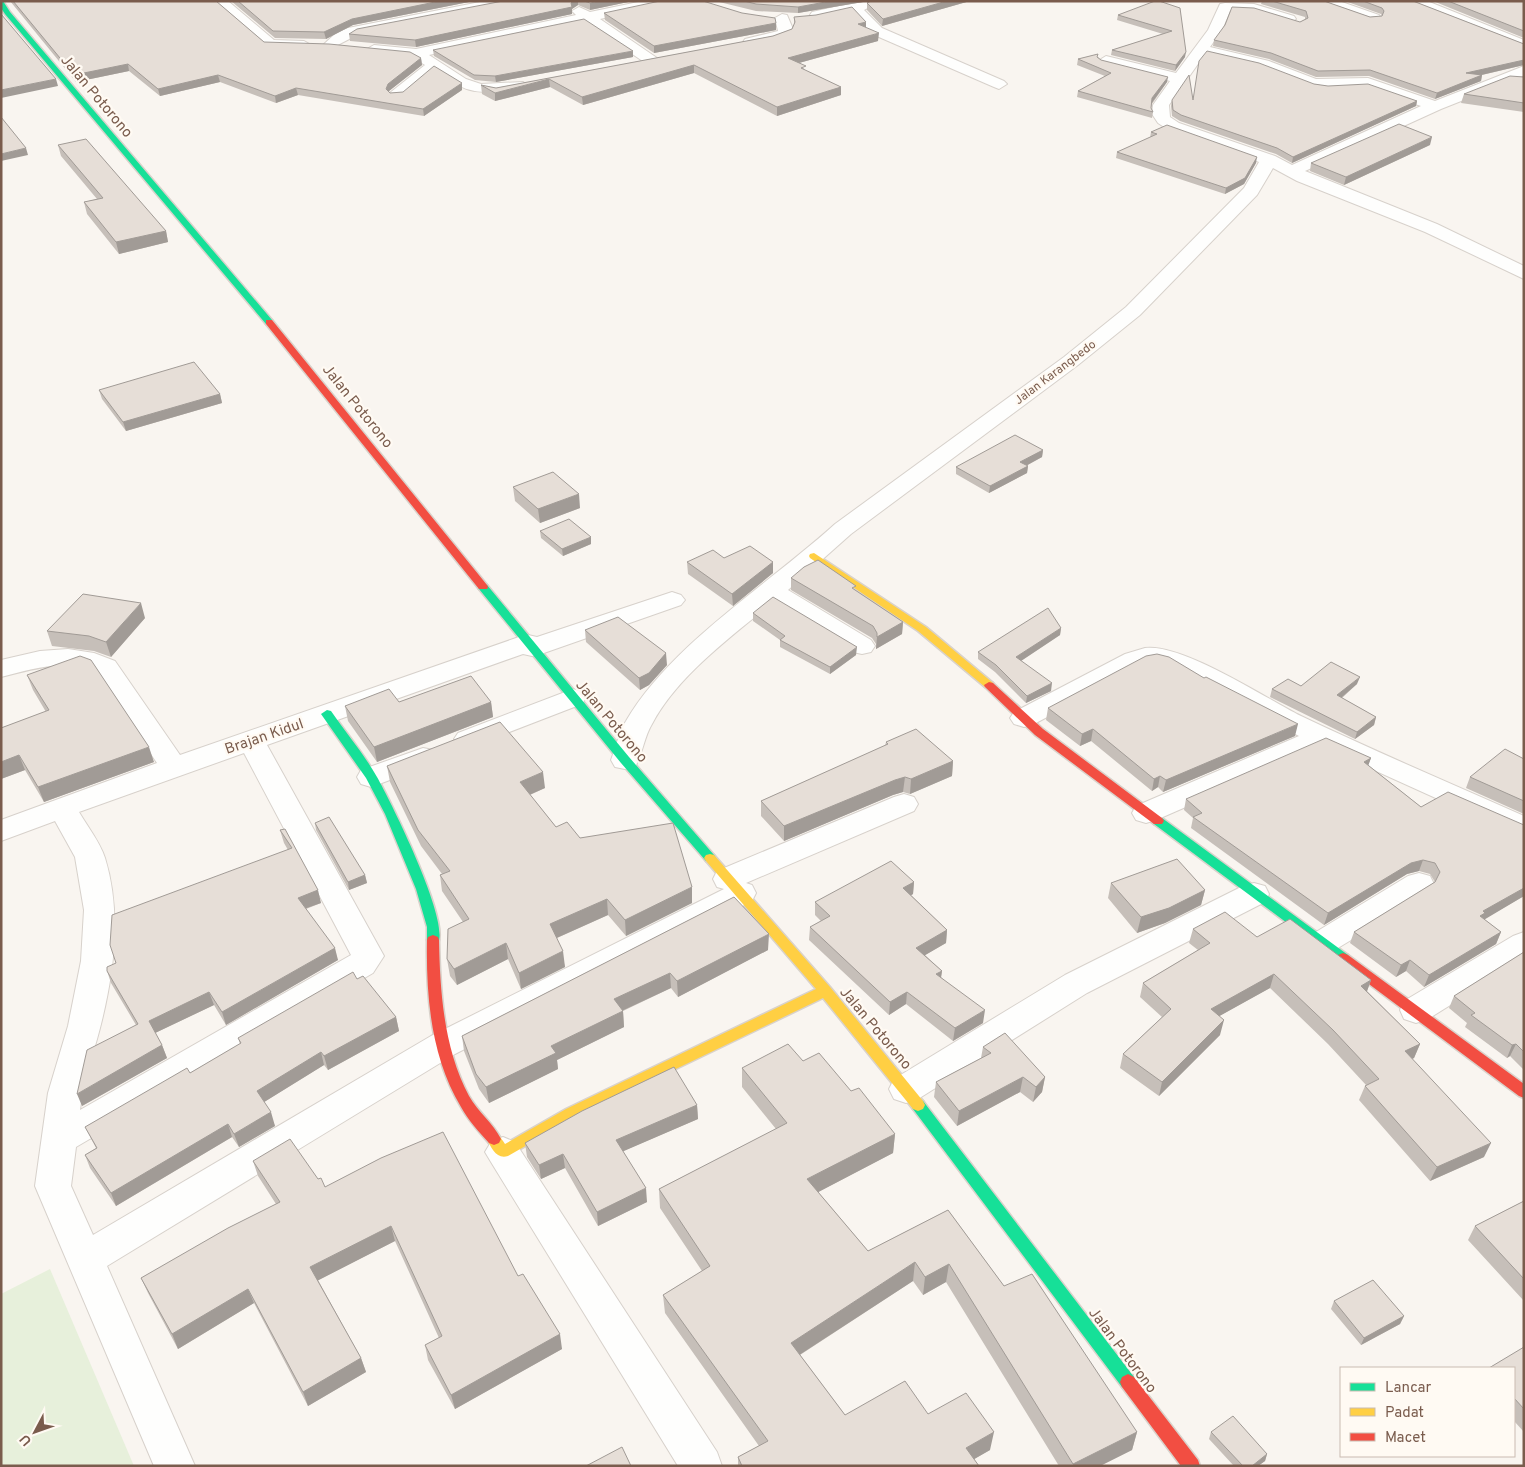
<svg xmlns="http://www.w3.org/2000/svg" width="1525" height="1467" font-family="Overpass,sans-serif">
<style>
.green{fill:#e7f0db}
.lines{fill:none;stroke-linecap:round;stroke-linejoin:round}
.street-casing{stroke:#d7d1cb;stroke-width:2}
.fast-casing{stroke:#d9d2cb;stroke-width:3}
.slow-casing{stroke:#d9d2cb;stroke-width:3}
.jam-casing{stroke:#d9d2cb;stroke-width:3}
.street{fill:#fefefd;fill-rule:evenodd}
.fast{fill:#16e098;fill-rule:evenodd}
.slow{fill:#ffcf43;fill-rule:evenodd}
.jam{fill:#f24e42;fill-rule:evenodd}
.wall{fill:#c6bfb9}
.shaded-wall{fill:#a19b96}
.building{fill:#e6ded7;stroke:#a19b96}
.labels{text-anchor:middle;stroke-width:4.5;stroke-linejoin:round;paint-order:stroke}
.far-street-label{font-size:12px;fill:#7a5c4d;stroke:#fffaf3}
.street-label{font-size:15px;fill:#7a5c4d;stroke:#fffaf3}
</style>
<rect width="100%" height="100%" fill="#f9f5f0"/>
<path class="green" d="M50,1269L134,1466H1V1294Z"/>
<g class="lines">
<defs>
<path id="street" d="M212,1H228L274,40L304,41L311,45L304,49L265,47Z
M485,1H515L508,5L357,35L330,49L323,45L336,33L348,28Z
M643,1H671L664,5L600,19L657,58L660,61L657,64H647L585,22L429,55L466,79L481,84L523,82L526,85C522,91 515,90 508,91C472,94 465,91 435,72L403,98H391L389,95L391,92L425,65L412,57L374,53L367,49L374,45L416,49L576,15L572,11L579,7L590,12Z
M861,1H881L864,10L882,28L1004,81L1007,84L999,89L994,87L872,34L851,13L817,19L810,15L812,12Z
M1318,1H1339L1379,15L1381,18L1379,21H1369L1320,4Z
M1407,1H1427L1524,40V49L1409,4Z
M1225,3L1254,4L1294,16L1296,19L1289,23L1253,12L1230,11L1222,30L1210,47L1269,61L1316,79L1368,78L1435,101L1524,66V76L1441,109L1305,171L1437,224L1524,266V279L1425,232L1297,181L1273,168L1257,195L1140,315L1078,365L851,534L788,590L871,640L875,646L871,652L862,654L853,652L773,602C732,636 677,676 652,724C644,737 643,753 635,767L625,769L615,767L611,760C616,747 619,732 626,721C670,645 769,584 835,524L1064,357L1126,307L1244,188L1259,162L1167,129L1158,123L1152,114L1153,105L1170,81L1101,64L1098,61L1106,56L1176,73L1208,30L1220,4ZM1205,54L1259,67L1313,88L1327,90L1367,88L1421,106L1292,165L1275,156L1179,123L1170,117L1169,105Z
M782,14L787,15L793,29L790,36C777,42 759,49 745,45L743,42L745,39L778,31L775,18Z
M672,592L681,595L685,600L681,605L541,654L532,656L523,654L267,745L384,956L373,973L76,1147L71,1186L93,1235L431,1036L724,889L717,887L713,879L717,871L894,797L904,794L914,797L918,804L914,811L746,883L752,885L756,893L752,901L455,1054L107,1266L195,1466H154L35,1186L48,1093L68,1026L81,961L84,910L75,857L55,821L1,841V820L157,763L97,673C65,658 33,669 1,677V660L40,651L68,649L94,653L115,661L180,755L519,637L528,635L537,637ZM244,753L351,955L80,1110C83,1082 93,1055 100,1028C114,974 122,913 105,858C100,842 87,826 79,812Z
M1145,648C1182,643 1265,698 1301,716C1374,751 1450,783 1524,816V838L1323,747L1156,820L1146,823L1136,820L1132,813L1136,806L1299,736L1167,667L1155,664L1143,666L1034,724L1024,727L1014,724L1010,718L1014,712L1125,654Z
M573,689L582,692L586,698L582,704L468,748L458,745L454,739L458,733Z
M423,748L433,750L437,757L433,764L371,787L361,784L357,777L361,770Z
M1419,873L1430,876L1434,884L1430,892L1333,951L1322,955L1311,951L1306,943L1311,935L1408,876Z
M1254,883L1265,886L1269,894L1265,902L1087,993L918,1099L906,1103L894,1099L889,1089L894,1079L1065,975L1243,886Z
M1524,932V959L1428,1019L1416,1023L1404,1019L1400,1010L1404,1001L1513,936Z
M503,1137L515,1142L717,1452L722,1466H678L491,1162L485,1152L491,1142Z"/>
<path id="fast" d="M1,1H3L10,12L272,320V324H266L5,14L1,8Z
M483,584L487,585L629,757L714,855L716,858L714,861H706L621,763L479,589L478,587L479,585Z
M327,710L331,711C346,733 364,754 377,777C391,802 450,921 438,943H428L427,940V927L416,889L385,814L366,778L321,714Z
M1158,817L1162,818L1348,955L1349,958L1348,961L1343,963L1338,961L1154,824L1152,821L1154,818Z
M918,1099L923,1101L1134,1377L1136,1382L1134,1387L1128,1390L1122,1387L913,1109L911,1105L913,1101Z"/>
<path id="slow" d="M814,553L926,627L993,683L994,685L993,687H985L918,631L810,558L809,556L810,554Z
M710,854L714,855L830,987L923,1101L925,1105L923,1109L918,1111L913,1109L823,998L576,1117L508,1156C497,1160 491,1148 487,1139L489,1135C498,1132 500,1137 505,1144L566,1109L816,989L706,861L704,858L706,855Z"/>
<path id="jam" d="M266,320H272L487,585L488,587L487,589H479L266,324Z
M989,682L993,683L1043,729L1162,818L1164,821L1162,824H1154L1035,735L985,687L984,685Z
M433,935L438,937L439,940C440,993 444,1049 469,1096C478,1112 493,1123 501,1139L499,1143L494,1145L489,1143C479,1132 468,1120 461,1107C431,1057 426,997 427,940L428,937Z
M1343,953L1348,955L1524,1084V1098L1519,1096L1338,961L1337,958L1338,955Z
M1128,1374L1134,1377L1198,1460L1200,1466H1181L1122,1387L1120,1382L1122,1377Z"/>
</defs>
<use href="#street" class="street-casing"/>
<use href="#fast" class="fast-casing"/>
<use href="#slow" class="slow-casing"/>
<use href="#jam" class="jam-casing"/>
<use href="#street" class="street"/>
<use href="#fast" class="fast"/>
<use href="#slow" class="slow"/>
<use href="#jam" class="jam"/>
</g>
<path class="wall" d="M10,1H216L264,42L421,58L422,65L389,91L390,93L462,90L424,116L298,95L276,103L220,82L160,96L129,71L76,82Z
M231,1H474L353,25L326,39L275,38Z
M503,1H633L590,10L578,5L572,9V14L416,47L350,41L349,34Z
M715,1H869L798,13L756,11Z
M871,1H970L882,26L867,10V3Z
M1262,1H1324L1370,17L1382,16L1381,14L1345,1H1413L1524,44V65L1482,75L1481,81L1435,99L1369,76L1316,77L1269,59L1213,46L1214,40L1300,22L1305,19V17L1261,4Z
M1433,1H1524V38Z
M1180,8L1185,57L1175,71L1111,55L1112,50L1163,34L1117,20L1118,15Z
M604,13L776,23V30L654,53L605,20Z
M794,17L866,28L878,41L799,63L806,71L841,87V95L777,116L694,73L583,105L550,87L495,101L482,94L481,85L496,88L773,36L792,29L794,25Z
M433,50L633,57L496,82L475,80L434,56Z
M1098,57L1101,60L1167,82L1152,104L1151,108L1153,112L1152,118L1077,97L1078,91L1105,76L1077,65L1078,59Z
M1524,77V112L1461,103L1464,94Z
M1314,84L1417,101L1416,106L1292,163L1276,154L1180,121L1172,116L1171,106L1172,100H1193Z
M1151,132L1256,163L1244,184L1225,194L1116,158L1117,152L1150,138Z
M58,145L166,231L168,242L119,254L87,214L84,202L97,199L61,156Z
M1430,145L1344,185L1310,171L1311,163Z
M99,390L220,394L222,403L126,431L102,399Z
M1043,450L1042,457L1026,466H1028L1027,473L989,493L956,474V467Z
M513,487L580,508L540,523L515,501Z
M540,531L591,544L563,556L541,538Z
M724,558L773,562V573L733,606L688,574L687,562Z
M791,578L856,591L903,622L902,634L876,649V644L872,638L791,590Z
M753,613L856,655L830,674L780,647V640L753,621Z
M145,618L111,657L94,651L52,646L47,631Z
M1061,628L1060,635L1021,661L1051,691L1026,703L995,672L978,659V652Z
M585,630L667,665L649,685L640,690L586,642Z
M27,675L154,762L44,802L25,770L1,779V728L46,712L33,690Z
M1357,684L1342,698L1376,717L1374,725L1355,739L1270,697L1272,689L1301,686Z
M399,702H491L493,717L377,762L348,721L345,706Z
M1048,708L1295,736L1163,792L1158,787L1152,791L1091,741L1080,746L1046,720Z
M886,742L953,761L952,776L910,794L903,792L893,795L784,841L761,816V801L885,746Z
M1371,758L1368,765L1421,807L1524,825V896L1484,919L1501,932L1496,944L1424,987L1406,971L1396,977L1350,943L1354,932L1435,882L1430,874L1419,871L1407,874L1324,925L1191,828L1193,818L1184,810L1186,799Z
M1524,759V814L1466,788L1470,777Z
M387,766L545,788L530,795L556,827L580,838L692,887V903L626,936L608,915L557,938L565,967L521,989L508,959L457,985L450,976L447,959L463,922L442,891L440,875L442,874L421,846L390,782Z
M315,823L365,875L367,883L349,890L316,830Z
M285,829L321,903L306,909L338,960L226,1025L214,1005L155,1033L162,1045L167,1058L82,1106L136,1025L111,983L107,971L116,963L288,850L284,843L280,830Z
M914,882L913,894L911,895L947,930L946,943L925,955L942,971L941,977L983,1023L953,1041L906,1004L889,1015L809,940L810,927L821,921L815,915V902Z
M1111,883L1205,890L1201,905L1165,923L1137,933L1108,898Z
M734,897L768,950L678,997L671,988L623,1011L624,1027L557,1060L558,1069L489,1103L479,1089L464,1051L462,1036Z
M1193,929L1257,937L1371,980L1367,991L1420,1044L1414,1058L1412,1059L1484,1157L1430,1181L1359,1100L1365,1086L1366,1085L1328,1044L1270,988L1219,1016L1220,1035L1159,1096L1120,1068L1123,1054L1162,1017L1140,997L1143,983L1198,950L1189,943Z
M1524,952V1070L1510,1056L1507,1058L1465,1027L1467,1023L1449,1008L1454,996Z
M357,979L396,1017L399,1031L328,1070L324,1065L264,1102L275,1126L239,1147L232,1137L116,1206L90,1168L85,1155L96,1148L85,1127L190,1073L240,1044L238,1038Z
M983,1047L1045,1077L1042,1092L1033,1102L1020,1092L957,1126L934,1097L936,1082L981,1058Z
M803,1061L851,1091L895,1134L893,1153L818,1192L868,1251L948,1210L1004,1286L1137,1432L1132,1450L1100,1466H1059L946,1282L923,1295L913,1281L800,1355L845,1415L928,1414L990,1450L974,1459L979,1466H738V1457L759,1446L665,1313L663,1295L702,1271L660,1208L659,1189L776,1129L742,1087V1068Z
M697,1105L698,1119L623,1151L647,1202L598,1226L565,1168L541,1179L527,1157L525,1143Z
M253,1161L318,1179L325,1187L518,1276L562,1349L455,1409L428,1360L425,1345L439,1338L395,1241L318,1280L361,1358L366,1372L308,1406L254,1303L178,1349L148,1293L141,1278L276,1204L258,1176Z
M1524,1201V1301L1468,1240L1475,1226Z
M1334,1301L1404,1316L1400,1324L1361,1345L1331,1309Z
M1524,1347V1432L1514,1421V1368Z
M1211,1432L1267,1454L1265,1461L1258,1466H1234L1209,1439Z"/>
<path class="shaded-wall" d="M440,1H474L353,25L326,39L324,32L352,19Z
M573,1H578V5L572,9V14L416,47L415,40L571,3Z
M601,1H633L590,10V3Z
M831,1H869L798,13V7Z
M947,1H970L882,26L883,19Z
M866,22V30L858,24Z
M776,23V30L654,53V46Z
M879,33L878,41L788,66V58Z
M633,51V57L496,82L495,76Z
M1186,52L1185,57L1175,71L1176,65Z
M421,58L422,65L389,91L387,96L386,89L388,84Z
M1524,60V65L1464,79L1466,73Z
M128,64L129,71L76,82L74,75Z
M694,65V73L583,105L582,97Z
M218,75L220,82L160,96L158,89Z
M1482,75L1481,81L1435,99L1437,93Z
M1168,77L1167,82L1151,104L1152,98Z
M56,79L58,86L1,98V90Z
M549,79L550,87L495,101V93Z
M462,83V90L424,116L423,109Z
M841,87V95L777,116V107Z
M296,88L298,95L276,103L275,96Z
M1417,101L1416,106L1292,163L1293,157Z
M1432,137L1430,145L1344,185L1346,177Z
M26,148L28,155L1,161V154Z
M1257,157L1256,163L1244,184L1225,194L1226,188Z
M166,231L168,242L119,254L116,242Z
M220,394L222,403L126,431L123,422Z
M1043,450L1042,457L1020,469V462Z
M1028,466L1027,473L989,493L990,486Z
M579,494L580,508L540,523L538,509Z
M591,537V544L563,556L562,549Z
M773,562V573L733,606L732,594Z
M141,603L145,618L111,657L106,642Z
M903,622L902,634L876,649L877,637Z
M1061,628L1060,635L1015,665L1016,657Z
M857,647L856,655L830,674V667Z
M666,653L667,665L649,685L640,690L639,678Z
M1360,677L1357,684L1335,703L1337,695Z
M1052,683L1051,691L1026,703L1027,696Z
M491,702L493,717L377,762L374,747Z
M1376,717L1374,725L1355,739L1357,732Z
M1298,724L1295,736L1163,792L1166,780Z
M1093,729L1091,741L1080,746L1082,734Z
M149,747L154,762L44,802L38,787Z
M19,755L25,770L1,779V762Z
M1371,758L1367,769L1364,762Z
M953,761L952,776L910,794L911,779Z
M543,772L545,788L522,798L520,782Z
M1160,776L1158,787L1152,791L1154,779Z
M905,777L903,792L893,795L784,841V826L895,780Z
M1423,860L1419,871L1407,874L1324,925L1328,913L1411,863Z
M365,875L367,883L349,890L348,882Z
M914,882L913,894L902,901L903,888Z
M692,887V903L626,936L625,920Z
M1524,888V896L1482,921L1480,916L1483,911Z
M318,890L321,903L301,910L298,898Z
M1205,890L1201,905L1165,923L1137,933L1141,917Z
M607,899L608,915L552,940L550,924Z
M947,930L946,943L915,961L916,948Z
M1501,932L1496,944L1424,987L1429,975Z
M769,934L768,950L678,997L677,981Z
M506,943L508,959L457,985L454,969Z
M335,948L338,960L226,1025L222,1012Z
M563,951L565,967L521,989L519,973Z
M1410,960L1406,971L1396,977L1401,965Z
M942,971L940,984L936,974Z
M670,973L671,988L615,1014L614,999Z
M1274,974L1270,988L1207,1023L1211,1009Z
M1371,980L1366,994L1361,986Z
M209,992L214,1005L153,1034L149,1021Z
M907,992L906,1004L889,1015L890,1002Z
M985,1010L983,1023L953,1041L955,1028Z
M623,1011L624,1027L557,1060L558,1069L489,1103L486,1087L551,1046Z
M396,1017L399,1031L328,1070L324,1056Z
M1224,1020L1220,1035L1159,1096L1162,1082Z
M1420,1044L1414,1058L1399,1065L1405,1051Z
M1516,1044L1510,1056L1507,1058L1512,1045Z
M162,1045L167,1058L82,1106L77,1094Z
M321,1052L324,1065L261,1104L257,1091Z
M1023,1077L1020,1092L957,1126L959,1111Z
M1045,1077L1042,1092L1033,1102L1036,1087Z
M697,1105L698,1119L617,1154L616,1140Z
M271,1112L275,1126L239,1147L234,1134Z
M228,1124L232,1137L116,1206L111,1193Z
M895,1134L893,1153L807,1198V1179Z
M1491,1143L1484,1157L1430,1181L1437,1167Z
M563,1154L565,1168L541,1179L539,1165Z
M646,1188L647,1202L598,1226L597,1212Z
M391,1226L395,1241L315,1282L310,1267Z
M915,1262L913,1281L790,1361L791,1343Z
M949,1264L946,1282L923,1295L925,1277Z
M248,1289L254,1303L178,1349L172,1334Z
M1404,1316L1400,1324L1361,1345L1364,1338Z
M560,1334L562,1349L455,1409L451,1395Z
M361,1358L366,1372L308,1406L303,1392Z
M994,1432L990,1450L964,1465L966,1448Z
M1137,1432L1132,1450L1100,1466H1073V1464Z
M1267,1454L1265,1461L1258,1466H1252Z"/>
<path class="building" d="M13,1H216L264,42L329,44L410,52L421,58L388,84L386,89L390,93L403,92L434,66L462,83L423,109L296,88L275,96L218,75L158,89L128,64L74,75Z
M238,1H440L352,19L324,32L273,31Z
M503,1H573L571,3L572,7L415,40L349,34L357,29Z
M584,1H601L590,3Z
M660,1H703L742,13L775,18L776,23L654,46L604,13Z
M744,1H831L798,7L756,4Z
M871,1H947L883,19L867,3Z
M1155,1H1159L1180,8L1186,52L1176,65L1112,50L1172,31L1118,15Z
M1272,1H1324L1370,17L1382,16L1384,11L1382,8L1363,1H1413L1524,44V60L1466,73L1482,75L1437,93L1370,70L1318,71L1271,53L1214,40L1225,25L1232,7L1254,8L1300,22L1308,18L1306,11Z
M1448,1H1524V31Z
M852,7L866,22L858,24L879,33L788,58L806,66L801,68L841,87L777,107L694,65L582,97L549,79L495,93L481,85L496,88L773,36L792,29L795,22L794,17L816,15Z
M1,14L56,79L1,90Z
M584,19L633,51L495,76L474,75L433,50Z
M1207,51L1259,63L1314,84L1328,86L1368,84L1417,101L1293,157L1277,148L1181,115L1173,110L1172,100L1189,75L1193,100L1199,61Z
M1098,54L1097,57L1101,60L1168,77L1152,98L1151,108L1153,112L1078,91L1111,73L1078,59Z
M1510,76L1524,77V103L1464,94Z
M1,117L26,148L1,154Z
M1399,124L1432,137L1346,177L1311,163Z
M1167,125L1257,157L1245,178L1226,188L1117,152L1157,134L1151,132Z
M86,139L166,231L116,242L84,202L103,198L58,145Z
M194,362L220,394L123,422L99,390Z
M1015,435L1043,450L1020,462L1028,466L990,486L956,467Z
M553,472L579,494L538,509L513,487Z
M569,519L591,537L562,549L540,531Z
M750,546L773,562L732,594L687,562L713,550L724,558Z
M818,560L856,586L852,588L903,622L877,637V633L873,626L791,578L804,567Z
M83,594L141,603L106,642L89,636L47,631Z
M773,597L857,647L830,667L780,640L785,636L753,613Z
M1048,608L1061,628L1016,657L1052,683L1027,696L996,665L978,652Z
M618,617L666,653L649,673L639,678L585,630Z
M1157,654L1169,657L1204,678L1206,677L1298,724L1166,780L1160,776L1154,779L1093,729L1082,734L1048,708L1146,656Z
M80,656L91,660L149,747L38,787L19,755L1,762V728L49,710L27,675Z
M1331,662L1360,677L1337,695L1376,717L1357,732L1272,689L1288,679L1301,686Z
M471,676L491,702L374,747L345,706L389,689L399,702Z
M500,722L543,772L520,782L556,827L567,822L580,838L673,823L692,887L625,920L607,899L550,924L563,951L519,973L506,943L454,969L447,959L448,929L469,919L440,875L450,871L418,830L387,766Z
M916,729L953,761L911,779L905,777L895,780L784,826L761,801L888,744L886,742Z
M1326,738L1371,758L1364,762L1421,807L1448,792L1524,825V888L1483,911L1485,913L1480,916L1501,932L1429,975L1410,960L1401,965L1354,932L1435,882L1440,872L1435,863L1423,860L1411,863L1328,913L1193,817L1202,813L1186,799Z
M1505,749L1524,759V801L1470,777Z
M329,817L365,875L348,882L315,823Z
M285,829L318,890L298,898L335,948L222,1012L209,992L149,1021L162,1045L77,1094L87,1050L138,1024L107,971V967L116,963L110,945L112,915L292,848L280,830Z
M1177,859L1205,890L1169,908L1141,917L1111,883Z
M891,861L914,882L903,888L947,930L916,948L942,971L936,974L985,1010L955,1028L907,992L890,1002L810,927L830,916L815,902Z
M734,897L769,934L677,981L670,973L614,999L623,1011L551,1046L556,1053L486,1087L476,1074L462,1036Z
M1225,912L1257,937L1290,919L1371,980L1361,986L1420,1044L1405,1051L1491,1143L1437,1167L1365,1086L1379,1079L1333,1030L1274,974L1211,1009L1224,1020L1162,1082L1123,1054L1171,1009L1143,983L1210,943L1193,929Z
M1524,952V1052L1516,1044L1512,1045L1471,1015L1475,1013L1454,996Z
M353,972L357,979L363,976L396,1017L324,1056L321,1052L257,1091L271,1112L234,1134L228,1124L111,1193L85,1155L97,1148L85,1127L187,1068L190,1073L241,1043L238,1038Z
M1005,1033L1045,1077L1036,1087L1023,1077L959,1111L936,1082L991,1053L983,1047Z
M788,1044L803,1061L819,1053L851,1091L859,1088L895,1134L807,1179L868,1251L948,1210L1004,1286L1032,1274L1137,1432L1073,1464L949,1264L925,1277L915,1262L791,1343L845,1415L905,1381L928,1414L966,1393L994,1432L966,1448L979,1466H742L738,1457L768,1441L663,1295L710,1266L659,1189L787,1123L742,1068Z
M674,1067L697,1105L616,1140L646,1188L597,1212L563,1154L539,1165L525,1143L582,1111Z
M443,1132L518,1276L523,1274L560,1334L451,1395L425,1345L442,1336L391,1226L310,1267L361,1358L303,1392L248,1289L172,1334L141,1278L228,1228L280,1202L253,1161L290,1139L318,1179L321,1178L325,1187L381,1158Z
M1524,1201V1279L1475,1226Z
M1373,1280L1404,1316L1364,1338L1334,1301Z
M1524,1347V1409L1514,1398V1368H1489Z
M1233,1416L1267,1454L1252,1466H1243L1211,1432Z
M622,1447L631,1466H586Z"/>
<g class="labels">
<g class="far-street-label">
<text transform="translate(1055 372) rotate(-37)" y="4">Jalan Karangbedo</text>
</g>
<g class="street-label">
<text transform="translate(97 96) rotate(50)" y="5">Jalan Potorono</text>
<text transform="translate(358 406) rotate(51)" y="5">Jalan Potorono</text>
<text transform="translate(612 721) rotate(50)" y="5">Jalan Potorono</text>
<text transform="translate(264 736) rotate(-19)" y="5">Brajan Kidul</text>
<text transform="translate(876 1028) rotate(50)" y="5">Jalan Potorono</text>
<text transform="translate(1123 1350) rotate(53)" y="5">Jalan Potorono</text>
</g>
</g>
<rect width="1525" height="1467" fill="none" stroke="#7a5c4d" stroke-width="5"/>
<rect x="1340" y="1367" width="175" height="90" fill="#fffaf3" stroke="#cabbb1"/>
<rect x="1350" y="1383" width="25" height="8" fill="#16e098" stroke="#cabbb1"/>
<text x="1385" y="1392" font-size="15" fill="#7a5c4d">Lancar</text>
<rect x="1350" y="1408" width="25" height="8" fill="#ffcf43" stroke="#cabbb1"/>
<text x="1385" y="1417" font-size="15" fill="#7a5c4d">Padat</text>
<rect x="1350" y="1433" width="25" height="8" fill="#f24e42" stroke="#cabbb1"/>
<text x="1385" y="1442" font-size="15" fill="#7a5c4d">Macet</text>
<g transform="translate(35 1432) rotate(229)" stroke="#fffaf3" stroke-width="4" paint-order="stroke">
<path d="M0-4L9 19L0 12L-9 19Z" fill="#7a5c4d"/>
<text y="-8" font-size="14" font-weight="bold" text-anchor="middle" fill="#7a5c4d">U</text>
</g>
</svg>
